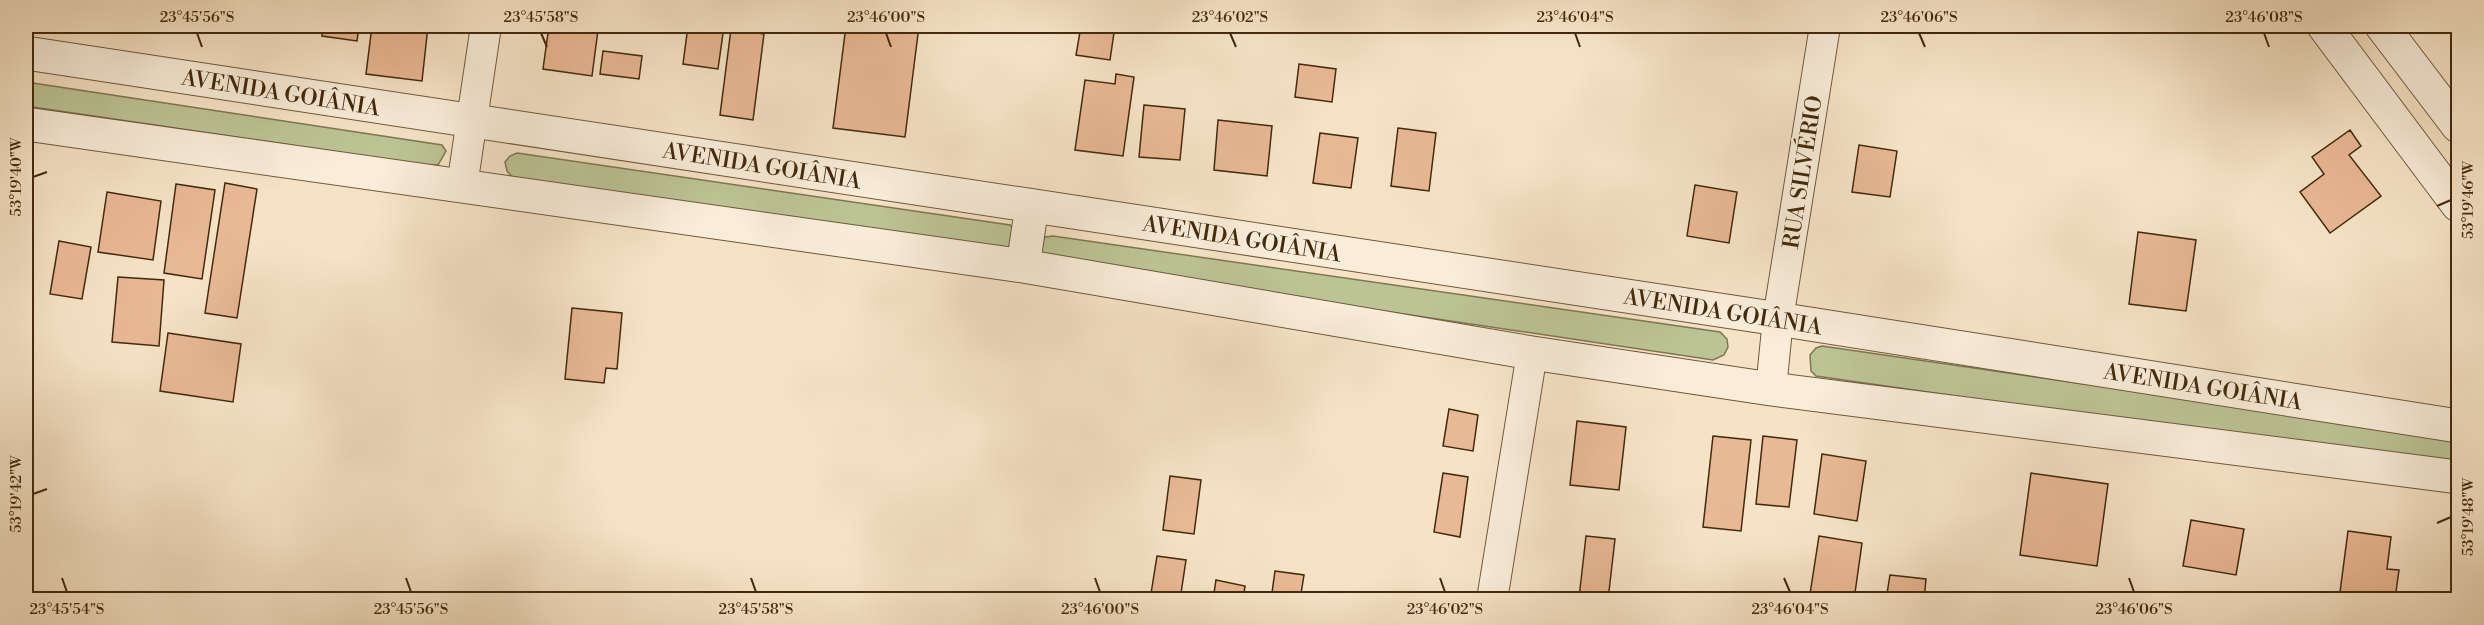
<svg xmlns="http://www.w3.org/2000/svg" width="2484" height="625" font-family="'Libre Bodoni',serif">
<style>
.green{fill:#bcc496;stroke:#7f7651;stroke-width:1.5}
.building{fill:#e9b894;stroke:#42290c;stroke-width:1.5}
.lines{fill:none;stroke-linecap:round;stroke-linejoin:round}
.minor-casing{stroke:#6f583a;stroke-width:32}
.tertiary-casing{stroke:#6f583a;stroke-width:35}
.minor{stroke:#f9edda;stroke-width:30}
.tertiary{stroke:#f9edda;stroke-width:33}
.ticks{fill:none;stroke:#42290c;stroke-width:2}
.labels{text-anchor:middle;stroke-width:5;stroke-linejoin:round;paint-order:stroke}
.street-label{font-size:22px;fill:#42290c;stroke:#f9edda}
.neatline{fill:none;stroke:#42290c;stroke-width:2}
.ticks-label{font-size:15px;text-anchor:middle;fill:#42290c}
</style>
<rect width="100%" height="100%" fill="#f6e3c6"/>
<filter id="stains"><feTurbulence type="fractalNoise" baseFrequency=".00333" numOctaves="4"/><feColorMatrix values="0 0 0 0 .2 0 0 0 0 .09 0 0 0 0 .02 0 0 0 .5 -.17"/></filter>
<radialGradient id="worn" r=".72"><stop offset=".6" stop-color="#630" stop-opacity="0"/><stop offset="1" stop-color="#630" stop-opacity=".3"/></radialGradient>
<path class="green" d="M26,82L442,145L446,151L438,165H426L26,106Z
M517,153L1010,225L1014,230V245L1005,250L512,177L507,171L505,162L510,156Z
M1053,236L1720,332L1727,339L1728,347L1724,355L1713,360L1048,261L1040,255L1039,245L1045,237Z
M1822,346L2458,438V468L1816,376L1811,371L1810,355L1816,348Z"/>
<path class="building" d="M323,26H359L357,41L322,36Z
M372,26H428L422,81L366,74Z
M549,26L598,30L592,76L543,69Z
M688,26H724L718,69L683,64Z
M846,26H919L905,137L833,128Z
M1081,26H1115L1110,60L1076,55Z
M731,29L764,34L753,120L720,115Z
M603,51L642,56L639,79L600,74Z
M1299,64L1336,69L1332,102L1295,97Z
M1116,74L1134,77L1123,156L1075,150L1085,80L1115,84Z
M1144,105L1185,109L1180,160L1139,157Z
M1218,120L1272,126L1267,176L1214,170Z
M1398,128L1436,133L1429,191L1391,186Z
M2350,130L2361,146L2349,155L2381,196L2330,233L2300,192L2324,174L2312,157Z
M1320,133L1358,138L1351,188L1313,183Z
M1859,145L1897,151L1890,197L1852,192Z
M225,183L257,189L237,318L205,313Z
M176,184L215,190L202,279L164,273Z
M1695,185L1737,192L1729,243L1687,236Z
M107,192L161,201L153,260L98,252Z
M2138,232L2196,240L2186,311L2129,304Z
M59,241L91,247L82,299L50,294Z
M118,277L164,280L159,346L112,342Z
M572,308L622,313L617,369L606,368L604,383L565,379Z
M168,333L241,344L233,402L160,391Z
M1449,409L1478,415L1473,451L1443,446Z
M1577,421L1626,427L1619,490L1570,485Z
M1713,436L1751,440L1741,531L1703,527Z
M1763,436L1797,440L1789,507L1756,504Z
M1822,454L1866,461L1857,521L1814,514Z
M1443,473L1468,477L1460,537L1434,532Z
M2031,473L2108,484L2097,566L2020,555Z
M1170,476L1201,480L1194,534L1163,530Z
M2191,520L2244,529L2236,575L2183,566Z
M2348,531L2391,537L2387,569L2399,570L2395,599L2340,592Z
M1586,536L1615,539L1608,600L1579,598Z
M1819,536L1862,543L1854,600L1810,594Z
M1157,556L1186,560L1180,600H1150Z
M1275,571L1304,575L1300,600H1271Z
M1890,575L1926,579L1924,600H1886Z
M1216,580L1245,586L1243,600H1213Z
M1312,594L1330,598V600H1311Z"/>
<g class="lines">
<defs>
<path id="minor" d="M462,186L486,26
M1771,389L1778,319L1825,26
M1492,600L1532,353"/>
<path id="tertiary" d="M2324,26L2458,205
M2382,26L2458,126
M26,53L1778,319L2458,426
M26,124L1023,266L1532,353L1771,389L2458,477
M1023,266L1032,206"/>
</defs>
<use href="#minor" class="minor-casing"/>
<use href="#tertiary" class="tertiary-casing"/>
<use href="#minor" class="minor"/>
<use href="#tertiary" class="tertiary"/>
</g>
<path class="ticks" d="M197,33L202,47M541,33L547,47M886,33L891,47M1230,33L1236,47M1575,33L1580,47M1919,33L1925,47M2264,33L2269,47M33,177L47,172M2437,206L2451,200M33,494L47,489M2437,523L2451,517M62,578L67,592M406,578L411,592M751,578L756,592M1095,578L1100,592M1440,578L1445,592M1784,578L1790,592M2129,578L2134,592"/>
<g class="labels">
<g class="street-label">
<text transform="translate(281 92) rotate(9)" y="8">AVENIDA GOIÂNIA</text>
<text transform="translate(762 165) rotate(9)" y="8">AVENIDA GOIÂNIA</text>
<text transform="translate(1802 172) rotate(-81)" y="8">RUA SILVÉRIO</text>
<text transform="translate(1242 238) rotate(9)" y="8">AVENIDA GOIÂNIA</text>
<text transform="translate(1723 311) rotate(9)" y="8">AVENIDA GOIÂNIA</text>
<text transform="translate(2203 386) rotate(9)" y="8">AVENIDA GOIÂNIA</text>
</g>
</g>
<rect width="2484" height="625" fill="none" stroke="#f6e3c6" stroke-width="66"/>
<rect x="33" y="33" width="2418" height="559" class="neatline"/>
<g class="ticks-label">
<text x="197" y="22">23°45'56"S</text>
<text x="541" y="22">23°45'58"S</text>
<text x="886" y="22">23°46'00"S</text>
<text x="1230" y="22">23°46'02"S</text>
<text x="1575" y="22">23°46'04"S</text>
<text x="1919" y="22">23°46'06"S</text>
<text x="2264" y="22">23°46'08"S</text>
<text transform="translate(16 177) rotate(-90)" y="5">53°19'40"W</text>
<text transform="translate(2468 200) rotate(-90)" y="5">53°19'46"W</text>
<text transform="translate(16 494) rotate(-90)" y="5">53°19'42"W</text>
<text transform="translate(2468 517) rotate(-90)" y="5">53°19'48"W</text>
<text x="67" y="614">23°45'54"S</text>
<text x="411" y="614">23°45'56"S</text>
<text x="756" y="614">23°45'58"S</text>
<text x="1100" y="614">23°46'00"S</text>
<text x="1445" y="614">23°46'02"S</text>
<text x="1790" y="614">23°46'04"S</text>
<text x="2134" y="614">23°46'06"S</text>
</g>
<rect width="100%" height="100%" filter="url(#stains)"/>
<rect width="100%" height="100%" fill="url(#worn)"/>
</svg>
